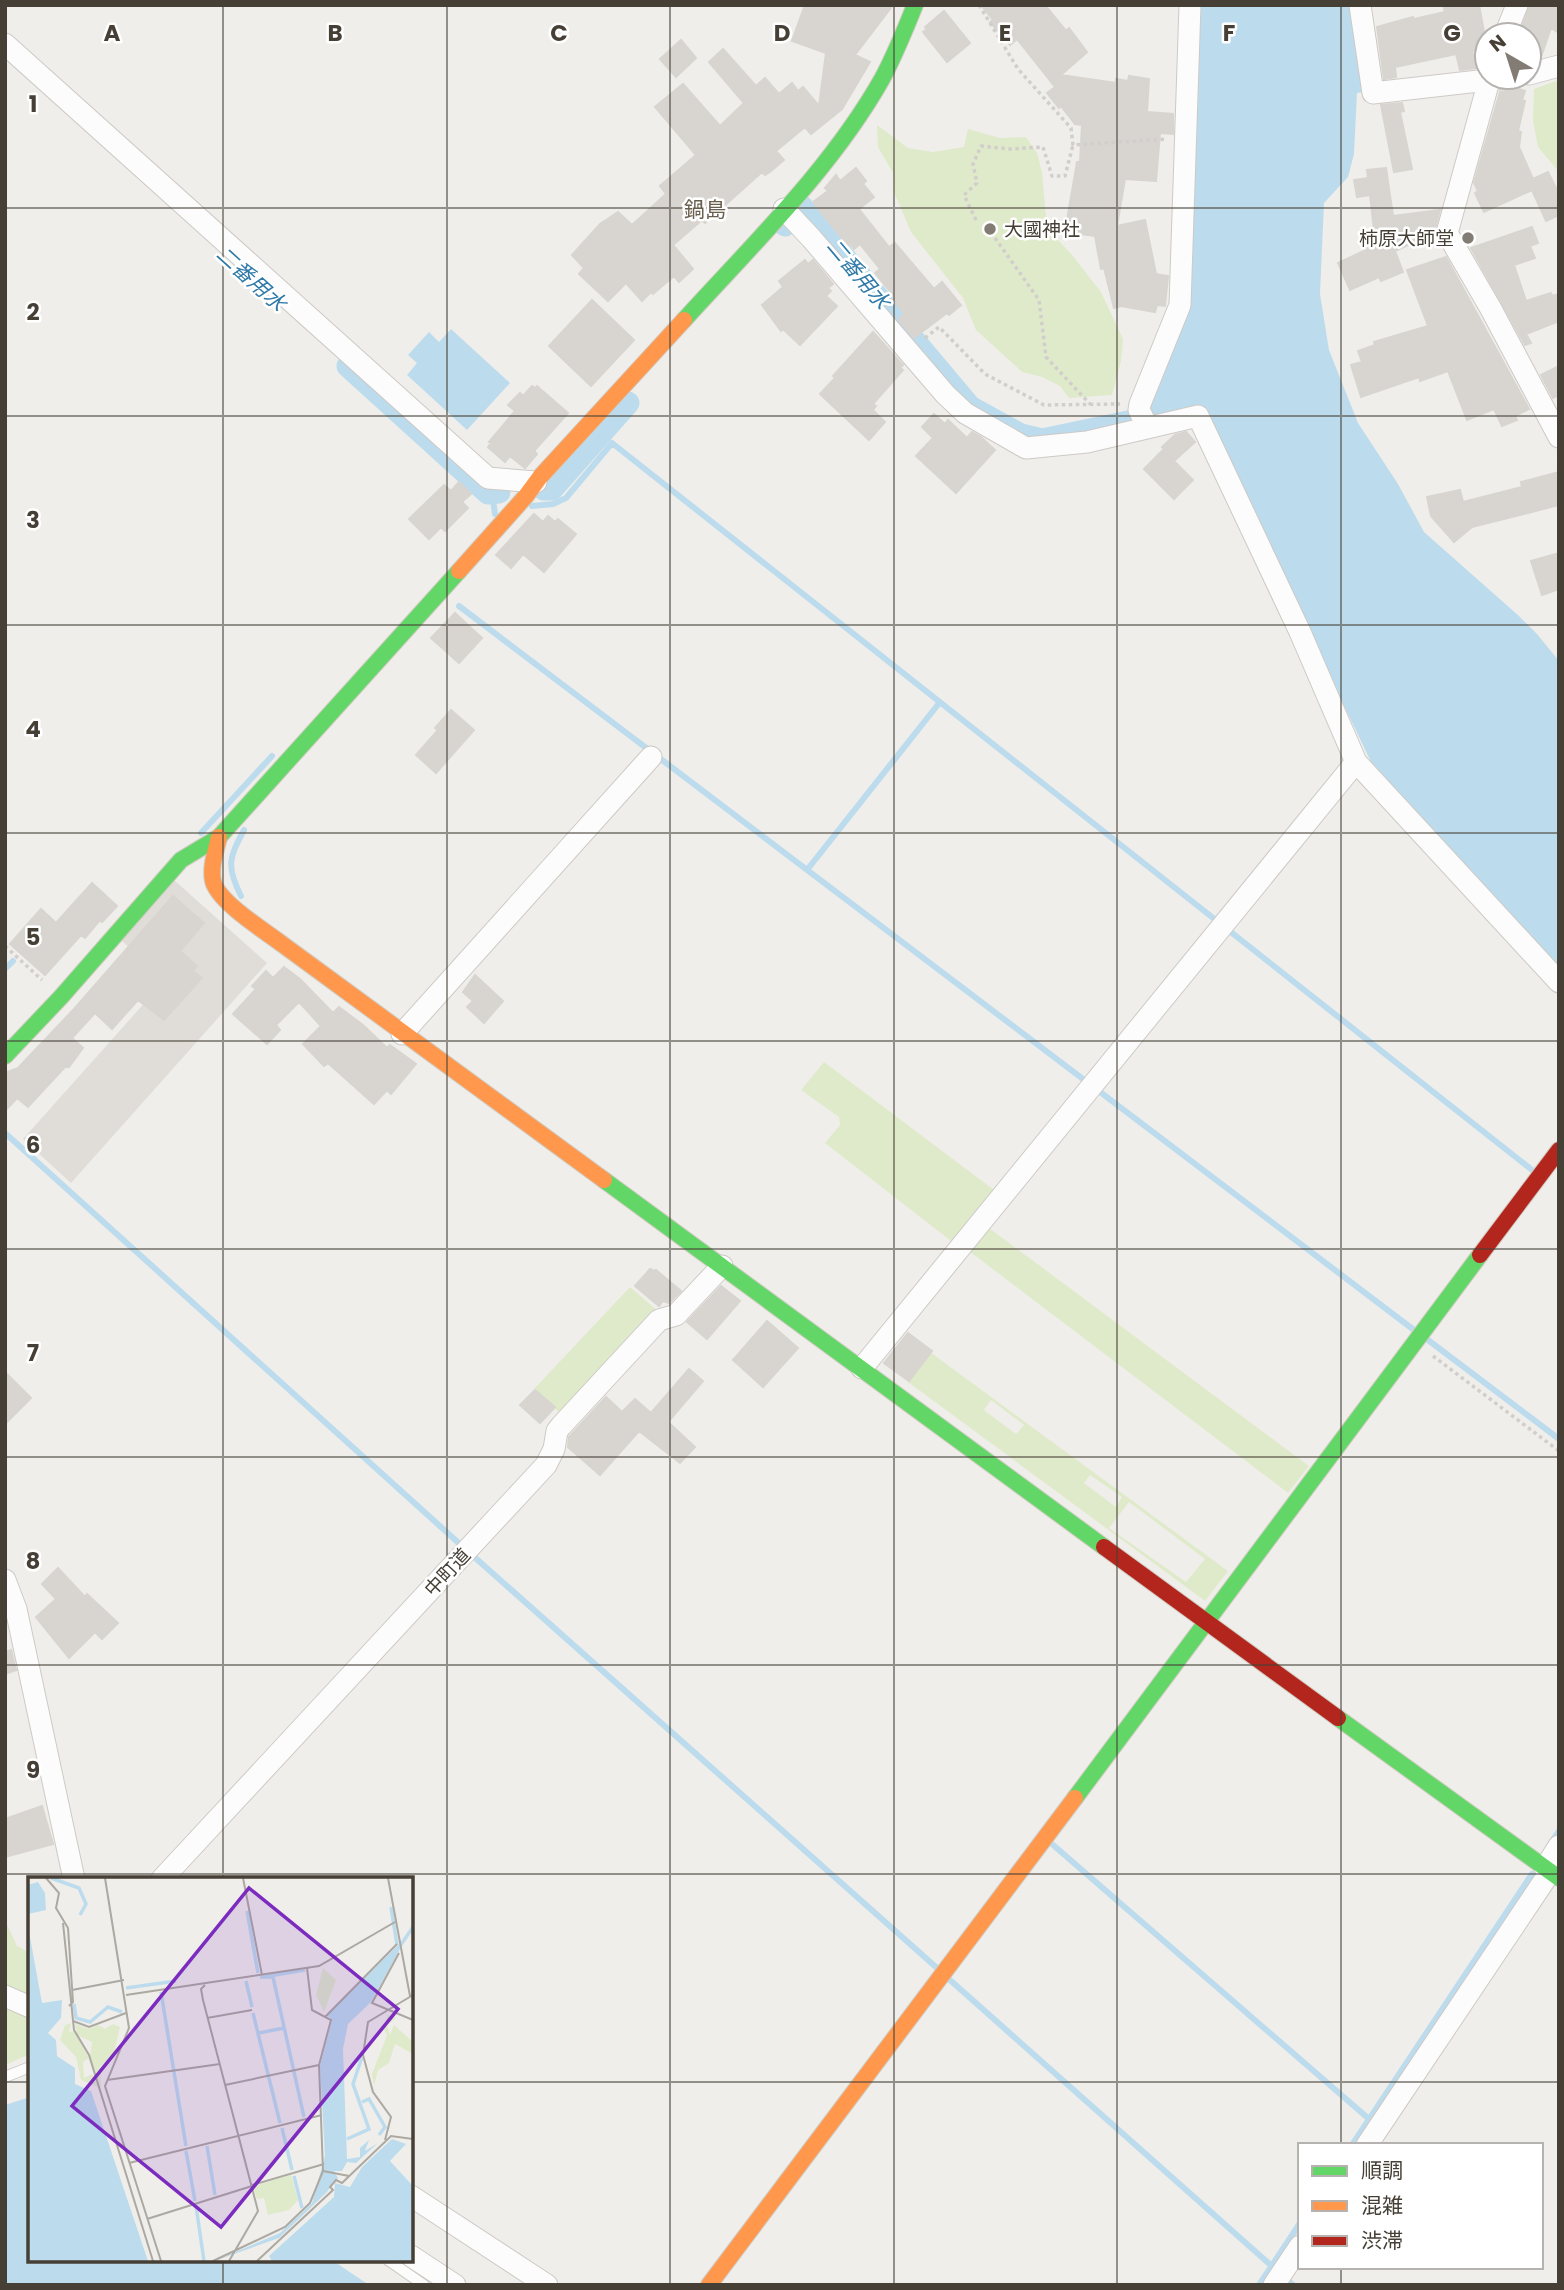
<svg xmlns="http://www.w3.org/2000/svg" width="1564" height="2290" font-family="Poppins,'Noto Sans JP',sans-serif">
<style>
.industrial{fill:#e0ddd8}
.green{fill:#dfeacb;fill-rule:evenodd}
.water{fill:#bcdcee}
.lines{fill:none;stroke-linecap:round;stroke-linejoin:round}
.stream{stroke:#bcdcee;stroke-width:6}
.canal{stroke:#bcdcee;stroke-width:23}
.building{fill:#d8d5d1;stroke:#d8d5d0;stroke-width:2}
.lane-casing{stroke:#cdcac6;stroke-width:12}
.street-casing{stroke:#cdcac6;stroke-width:23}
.fast-casing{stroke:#cfcbc1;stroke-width:18}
.slow-casing{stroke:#cfcbc1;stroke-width:18}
.jam-casing{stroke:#cfcbc1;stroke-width:18}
.path{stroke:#d1cecb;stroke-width:3.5;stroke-dasharray:3.5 3.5;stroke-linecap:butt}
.lane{stroke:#fdfcfc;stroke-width:10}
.street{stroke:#fdfcfc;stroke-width:21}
.fast{stroke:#63d668;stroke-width:16}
.slow{stroke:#ff974d;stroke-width:16}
.jam{stroke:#b3261e;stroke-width:16}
.grid{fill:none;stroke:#463f36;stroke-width:2;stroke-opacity:0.55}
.poi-dot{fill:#827c75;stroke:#fff;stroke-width:2.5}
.labels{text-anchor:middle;stroke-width:5;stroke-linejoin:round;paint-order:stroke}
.poi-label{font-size:19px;fill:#463f36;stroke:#fff;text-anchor:start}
.street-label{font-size:19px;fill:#463f36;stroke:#fff}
.neighbourhood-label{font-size:21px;fill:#695d4e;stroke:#fff}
.water-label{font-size:21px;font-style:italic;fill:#2f7aa8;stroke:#fff}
.inset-river{fill:none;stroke:#bcdcee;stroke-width:3.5}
.inset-road{fill:none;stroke:#aca8a2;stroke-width:2}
.view{fill:#7b2cbf;fill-opacity:0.15;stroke:#7b2cbf;stroke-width:3.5}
.inset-edge{fill:none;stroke:#463f36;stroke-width:3.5}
.grid-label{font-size:23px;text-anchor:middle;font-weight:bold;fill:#463f36;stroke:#fff;stroke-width:5;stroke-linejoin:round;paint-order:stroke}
</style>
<rect width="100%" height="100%" fill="#f0eeea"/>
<path class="industrial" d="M174,880L267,963L71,1183L23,1139L165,980L121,940Z"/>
<path class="green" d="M1559,80V172L1538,147L1533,121L1534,89Z
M877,125L908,148L933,152L964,147L968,129L1000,138L1026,137L1037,153L1042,172L1047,228L1072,255L1101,292L1123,339L1121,361L1112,395L1069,398L1060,386L1042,377L1022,372L976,330L963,298L911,232L894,192L893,173L878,147Z
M824,1062L994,1190L951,1241L825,1143L840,1125L839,1117L801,1090Z
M989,1228L1309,1466L1288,1493L969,1251Z
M630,1287L659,1312L562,1415L534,1389Z
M930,1352L1228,1571L1205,1601L908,1382ZM991,1400L1024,1425L1016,1434L984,1410ZM1090,1475L1122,1497L1116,1507L1084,1483ZM1129,1502L1205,1559L1186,1582L1109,1528Z
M5,1920L17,1946L30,1953V2003L5,1992Z
M5,2003L30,2015V2054L5,2065Z"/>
<path class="water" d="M1200,5H1350L1364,92L1357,93L1354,154L1348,177L1324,203L1320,294L1329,350L1358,423L1398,484L1424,532L1519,616L1537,634L1559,661V969L1371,762L1202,408L1156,415L1150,403L1189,298Z
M451,329L510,383L467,430L407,375L417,363L408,355L429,332L439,342Z
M30,2097V2260H332L369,2285H5V2105Z"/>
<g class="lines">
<path class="stream" d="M492,493L495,514
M532,506L553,504L566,498L612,443L1532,1170
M459,606L1414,1330
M201,833L272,756
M807,870L940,702
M241,896C226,866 229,858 244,830
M5,969L13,961
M5,1133L462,1546L937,1968
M1428,1340L1559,1439
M1052,1844L1369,2119
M1550,1844L1559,1831
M950,1980L1293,2285
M1352,2145L1532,1874
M1259,2285L1300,2223"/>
<path class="canal" d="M785,225L801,206L970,407L1021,435L1042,440L1133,421L1153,408
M348,366L488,493L499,492
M544,489H552L628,403"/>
</g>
<path class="building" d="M805,5H893L855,55L870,62L842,109L811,134L805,127L776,151L784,160L770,172L765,175L762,172L705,223L702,220L673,245L693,269L679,282L674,276L653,294L651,292L642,301L626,283L608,301L579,274L584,268L572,255L600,224L618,212L632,225L666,194L660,186L696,155L655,107L683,84L720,126L744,103L709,62L723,49L756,86L765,78L779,94L792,83L798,91L803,87L819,106L826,53L792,41Z
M981,5H1045L1066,31L1069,28L1087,52L1061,75L1116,83V79L1128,81L1129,76L1149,79L1147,112L1173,114V134L1160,133L1156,181L1125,179L1117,226L1145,220L1156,274L1168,276L1165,306L1157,305L1155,312L1121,306L1114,308L1104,268L1101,269L1095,236L1065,232L1077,162H1080L1082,125L1075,124L1061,106L1059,108L1047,93L1055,87L1017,39L1010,45L990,22L993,20Z
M1456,5H1479L1487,48L1472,51L1477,68L1460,70L1456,54L1395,67L1396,77L1384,79L1377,27L1413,17L1414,19L1445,12L1444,8Z
M1530,5H1559V33L1551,28L1541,57L1529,60V35H1519Z
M944,11L970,43L947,62L923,32L927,29L925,27Z
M681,40L696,58L676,77L660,59Z
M1519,89L1525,91L1522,100L1525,101L1518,131L1521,132L1519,147L1533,179L1548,172L1559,194V215L1546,221L1532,190L1484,212L1475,193L1478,191L1474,183L1500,92Z
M1402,103L1404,111L1400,112L1412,169L1394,172L1381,105Z
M856,168L866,181L863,184L874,197L859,209L889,247L895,243L934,289L942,282L961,305L949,315L947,313L914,338L899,320L904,313L893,299L895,298L875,273L880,269L860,244L854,249L850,244L848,246L813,202L828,191L825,188L836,175L840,181Z
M1386,168L1393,216L1440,210L1434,233L1395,251L1403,272L1381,281L1379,277L1350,290L1338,263L1366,250L1363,244L1375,239L1370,195L1357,197L1354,180L1368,178L1367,170Z
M1532,227L1538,243L1530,246L1535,258L1514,265L1526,301L1551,293L1552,296L1559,294V321L1526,334L1531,343L1525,345L1471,248Z
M1446,257L1529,409L1515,416L1517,420L1502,426L1494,409L1467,420L1448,371L1420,381L1419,377L1361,397L1351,365L1362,362L1358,351L1375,345L1374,342L1428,326L1407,270Z
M805,260L808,264L813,260L833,284L828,288L831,291L826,296L837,306L800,345L783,329L781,331L762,305L783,287L779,281Z
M592,300L634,340L591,386L549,346Z
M873,332L903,365L900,368L903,370L873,404L876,406L873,410L885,422L869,440L820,394L835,378L833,376Z
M1559,366V395L1553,398L1541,375Z
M532,386L535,388L537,386L568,413L534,451L537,454L525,468L510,456L505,462L488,447L491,443L489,442L515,411L508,405L520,393L523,396Z
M934,414L945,424L948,420L967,438L972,432L981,437L995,450L956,493L916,456L933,438L922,427Z
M1186,432L1195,442L1175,460L1162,447L1175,435Z
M1163,450L1193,480L1174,499L1144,469Z
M1559,472V505L1472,527L1454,542L1431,516L1427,497L1460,490L1463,502L1522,487L1521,482Z
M459,482L471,494L462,502L468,508L445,531L441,527L429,539L409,519L444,485L451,491Z
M534,514L543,522L548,516L555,522L558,519L576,534L544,572L523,554L511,568L496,555Z
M1559,553V589L1542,595L1531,561Z
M455,613L482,638L459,663L431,638Z
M451,710L474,730L436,773L416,755L438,730L435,728Z
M92,883L117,906L102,922L100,920L85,938L81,935L45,975L10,944L41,909L56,923Z
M173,896L204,923L180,951L197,966L193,971L202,978L164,1020L138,1000L112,1029L95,1013L72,1038L83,1048L69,1067H65L28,1107L17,1098L5,1111V1073L18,1068L74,1009Z
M284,967L300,979L333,1013L339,1007L363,1025L387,1048L390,1045L416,1064L391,1094L387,1090L374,1104L328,1063L324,1066L303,1044L321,1026L299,1002L276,1025L280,1030L267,1044L233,1014L256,989L252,986L266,971L273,978Z
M475,975L503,1001L484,1023L467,1007L473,1001L463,992Z
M650,1269L654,1271L656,1270L681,1291L669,1303L663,1301L659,1306L635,1286Z
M721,1286L740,1301L707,1339L687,1322Z
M767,1321L798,1348L763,1387L733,1360Z
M908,1333L932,1351L909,1381L884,1363Z
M689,1369L703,1381L668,1422L695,1447L680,1463L639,1431L600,1475L568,1447L569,1437L606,1397L622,1412L635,1399L651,1413Z
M5,1372L31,1398L5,1424Z
M535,1390L555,1407L540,1423L520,1405Z
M58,1568L85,1597L87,1594L118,1623L102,1639L95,1632L69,1658L36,1617L56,1599L42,1584Z
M11,1650L16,1670L5,1674V1652Z
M42,1806L53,1844L5,1857V1819Z"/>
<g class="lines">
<defs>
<path id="lane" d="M5,2077L30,2067
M388,2260L424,2285"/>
<path id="street" d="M1360,5L1373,93L1514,77
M1505,35L1517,5
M5,44L488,478L536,482
M1529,74L1559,66
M1490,77L1447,233L1491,309L1559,437
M784,209L812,239L945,394L965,413L1026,448L1087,442L1198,416L1300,632L1356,762L1559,982
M1147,426L1139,410L1140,404L1180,305L1190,5
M402,1034L651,757
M862,1368L1356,762
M5,1580L16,1609L74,1879
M1545,1868L1559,1846
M162,1879L546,1465L554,1449L557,1431L561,1426L659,1320L676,1315L722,1266
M5,1996L30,2007
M1367,2145L1550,1872
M411,2196L547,2285
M411,2256L455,2285
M1274,2285L1300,2246"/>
<path id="fast" d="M684,320C753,244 831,169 882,79C895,55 905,30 915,5
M5,1056L61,997L181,860L219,837L459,571
M604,1180L1104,1547
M1338,1718L1559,1878
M1075,1798L1480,1255"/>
<path id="slow" d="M459,571L526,496L540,477L684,320
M219,837C216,851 210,866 213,881C218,902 265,931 282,944L604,1180
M709,2285L1075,1798"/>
<path id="jam" d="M1480,1255L1559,1150
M1104,1547L1338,1718"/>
</defs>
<use href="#lane" class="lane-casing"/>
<use href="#street" class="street-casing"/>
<use href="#fast" class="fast-casing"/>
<use href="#slow" class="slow-casing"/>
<use href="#jam" class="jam-casing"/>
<path class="path" d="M979,5L1018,69L1071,128L1073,145L1167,139
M976,220L964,195L977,183L973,164L981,146L1010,149L1043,147L1052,176H1065L1073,145
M995,238L1039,300L1046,357L1090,404
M925,338L939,327L985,374L1044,405L1120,404
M5,946L42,980
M1433,1356L1559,1451"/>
<use href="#lane" class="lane"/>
<use href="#street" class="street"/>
<use href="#fast" class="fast"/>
<use href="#slow" class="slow"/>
<use href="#jam" class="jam"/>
</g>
<path class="grid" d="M223,5V1879M447,5V2285M670,5V2285M894,5V2285M1117,5V2285M1341,5V2145M5,208H1559M5,416H1559M5,625H1559M5,833H1559M5,1041H1559M5,1249H1559M5,1457H1559M5,1665H1559M5,1874H1559M5,2082H30M411,2082H1559M223,2260V2285M1341,2267V2285"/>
<g class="poi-dot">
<circle cx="990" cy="229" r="7"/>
<circle cx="1468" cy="238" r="7"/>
</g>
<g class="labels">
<g class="poi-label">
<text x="1004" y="236">大國神社</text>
<text x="1454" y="245" text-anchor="end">柿原大師堂</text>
</g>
<g class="street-label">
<text transform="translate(447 1572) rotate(-47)" y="7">中町道</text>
</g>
<g class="neighbourhood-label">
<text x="705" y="217">鍋島</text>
</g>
<g class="water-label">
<text transform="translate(858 274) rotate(50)" y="7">二番用水</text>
<text transform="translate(251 279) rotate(42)" y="7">二番用水</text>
</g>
</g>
<g transform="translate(28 1877)">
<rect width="385" height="385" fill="#f0eeea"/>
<path d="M295,91L308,103L296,135L288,118ZM360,138L368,141L359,148L362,158L366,148L385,165V177L367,167L361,186L350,193L346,209L344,197L359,158L355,151ZM43,146L41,155L46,154L61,181L55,185L56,201L64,197L70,210L53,203L48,180L32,163L37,148ZM47,147L61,152L70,148L77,152L85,147L92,150L85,180L72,190L73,211L62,180L64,165L49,158ZM263,298L270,323L261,333L240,338L236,321L229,322L225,309Z" fill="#dfeacb"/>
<path d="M10,5L17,16L18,33L0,37V8ZM0,49L14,126L34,123L33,141L20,156L28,163L29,179L47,191V207L63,214L120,384H0ZM370,68L371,74L343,125L320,147L315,172L319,282L332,280V271L341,263L337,274L350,266L328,286L319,285L314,294H306L310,301L298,316L251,361L186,384L252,356L284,326L297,279L292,189L304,143L299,138ZM364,262L378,267L362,284L385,309V384H244L241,379L306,320L307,306L322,310L334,290Z" fill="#bcdcee"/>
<path class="inset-river" d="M23,1L51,11L58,27L52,38M363,30L369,68M219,34L230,96M370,72L385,50M232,100H245L276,240M235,100L277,93M218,104L224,130M98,111L148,104M133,115L158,269M46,127L48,141L62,145L80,130L94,135M225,136L252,246M231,156L256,151M334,225L341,222L357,250L351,258M254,251L264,293M319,262L341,252L325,207L334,180M179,269L187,318M158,274L167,324M266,299L274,331M168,329L176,384"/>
<path class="inset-road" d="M18,1L31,16L28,31L40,51L45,125L41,129M77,1L101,151L77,209L133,384M215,1L234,98M360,1L382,119M35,46L46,153L61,178L125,384M371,76L344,126L385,143M177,108L173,112L175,123L230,334L201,384M44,113L96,103M98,118L291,89L367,45M297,140L369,67M179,141L224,133M45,144L61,150L98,136M79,203L192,187M197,208L291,188M357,263L363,240L345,215L335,178L340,145L385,118M101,286L294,238M295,294L321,299M224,308L296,287M119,342L224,309M185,384L257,350L282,326L295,294L291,188L303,143L284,133L279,91M229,384L305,313L302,310L308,303L314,306L363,259L385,262"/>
<path class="view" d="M221,11L370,132L193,350L44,229Z"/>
<rect width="385" height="385" class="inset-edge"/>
</g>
<g class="grid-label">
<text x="112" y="41">A</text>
<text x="335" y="41">B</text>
<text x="559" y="41">C</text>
<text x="782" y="41">D</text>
<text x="1005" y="41">E</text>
<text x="1229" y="41">F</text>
<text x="1452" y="41">G</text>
<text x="33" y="112">1</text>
<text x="33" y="320">2</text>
<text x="33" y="528">3</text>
<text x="33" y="737">4</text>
<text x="33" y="945">5</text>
<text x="33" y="1153">6</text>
<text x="33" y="1361">7</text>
<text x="33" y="1569">8</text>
<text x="33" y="1778">9</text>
</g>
<rect width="1564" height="2290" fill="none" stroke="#463f36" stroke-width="14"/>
<rect x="1298" y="2143" width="245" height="126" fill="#ffffff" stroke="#b5b2af" stroke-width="2"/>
<rect x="1312" y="2166" width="35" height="10" fill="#63d668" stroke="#b5b2af" stroke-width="2"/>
<text x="1361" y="2178" font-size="21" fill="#463f36">順調</text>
<rect x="1312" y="2201" width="35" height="10" fill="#ff974d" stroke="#b5b2af" stroke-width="2"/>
<text x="1361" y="2213" font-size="21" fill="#463f36">混雑</text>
<rect x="1312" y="2236" width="35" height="10" fill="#b3261e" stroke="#b5b2af" stroke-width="2"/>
<text x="1361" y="2248" font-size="21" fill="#463f36">渋滞</text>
<g transform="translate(1508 56) rotate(321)"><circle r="33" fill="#ffffff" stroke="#b5b2af" stroke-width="2"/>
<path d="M0-5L12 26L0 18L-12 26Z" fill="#827c75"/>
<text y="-10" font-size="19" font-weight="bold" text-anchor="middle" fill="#463f36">N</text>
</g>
</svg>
